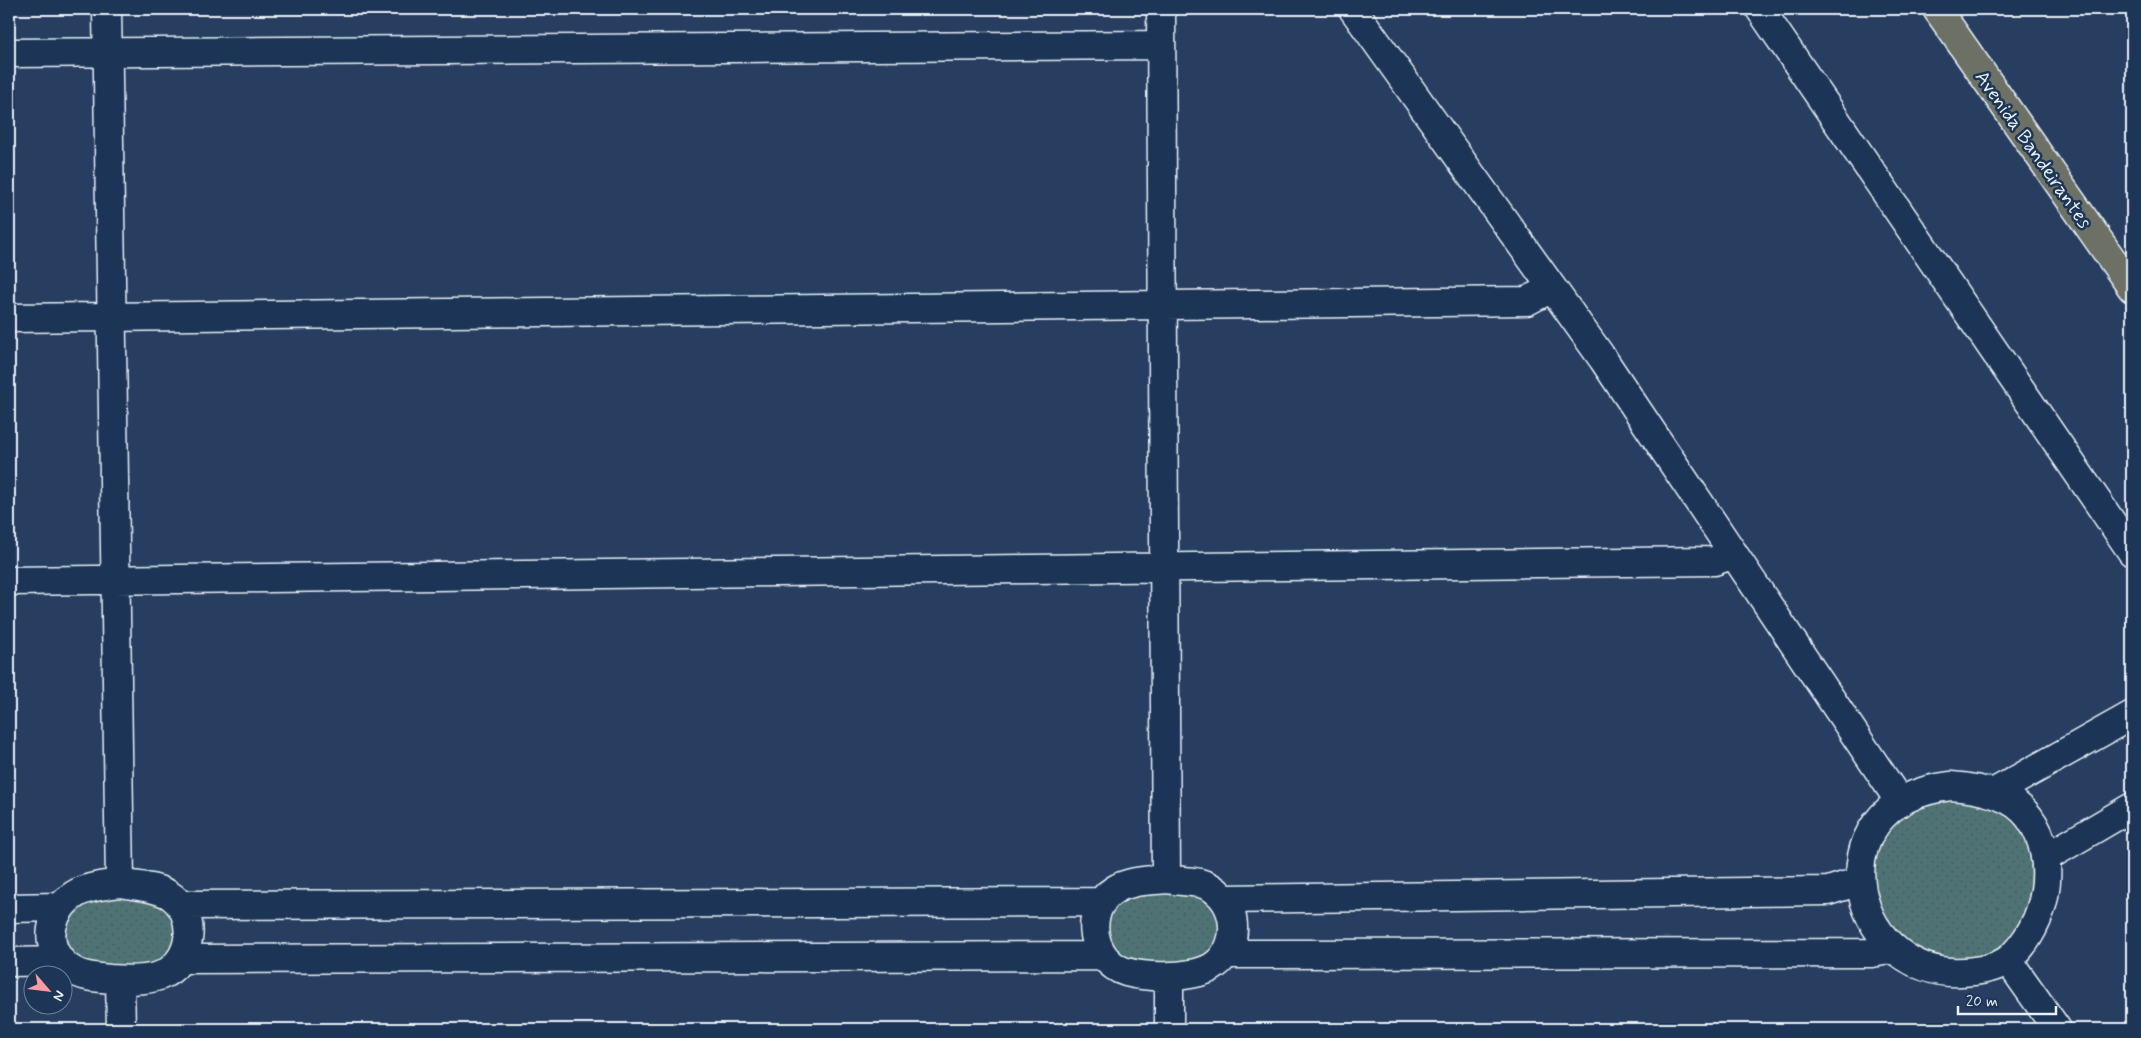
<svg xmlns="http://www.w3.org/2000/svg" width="2141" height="1038" font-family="Mynerve,sans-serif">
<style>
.grass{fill:url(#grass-dots);stroke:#9cb2b6}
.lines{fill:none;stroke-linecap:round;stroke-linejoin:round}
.minor-casing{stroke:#e8f1f8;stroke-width:31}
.major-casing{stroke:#e8f1f8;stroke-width:31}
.minor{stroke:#1d3557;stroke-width:28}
.major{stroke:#6c7065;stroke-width:28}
.labels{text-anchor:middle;stroke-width:5;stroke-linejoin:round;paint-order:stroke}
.street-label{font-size:20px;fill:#e8f1f8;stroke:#1d3557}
</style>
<defs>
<pattern id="grass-dots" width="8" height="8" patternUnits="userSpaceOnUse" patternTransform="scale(1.25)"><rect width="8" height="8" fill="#507374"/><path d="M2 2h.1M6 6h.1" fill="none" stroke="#4a5b5d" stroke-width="1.8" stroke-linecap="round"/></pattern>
</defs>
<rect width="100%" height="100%" fill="#273e61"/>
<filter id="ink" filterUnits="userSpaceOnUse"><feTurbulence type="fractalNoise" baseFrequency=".02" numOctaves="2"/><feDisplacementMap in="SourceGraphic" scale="10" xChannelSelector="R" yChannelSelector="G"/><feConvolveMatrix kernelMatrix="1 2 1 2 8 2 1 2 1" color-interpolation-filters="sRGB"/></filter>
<g filter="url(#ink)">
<path class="grass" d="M1952,801C1974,802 2002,807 2017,826C2043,858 2031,923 1999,947C1989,955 1972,957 1960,958C1909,961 1865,907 1876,859C1878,850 1880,841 1885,834C1901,813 1927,804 1952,801Z
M1199,890L1224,915L1219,950L1188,967L1118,960L1102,917L1127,891Z
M120,895C133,898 150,898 161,905C185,918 178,955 155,965C152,966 147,965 143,966C118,968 103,965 78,961L66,944L63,934L69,914L86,902Z"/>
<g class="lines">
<defs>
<path id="minor" d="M107,9L120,883
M1161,9L1166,879
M1353,9L1603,359L1900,802
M1760,9L2132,552
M9,53L1161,45
M9,318L1527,301L1552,288
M9,581L1714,561L1734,554
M1951,786C1978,788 2012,794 2029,817C2060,859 2047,926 2009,959C2000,966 1985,970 1974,971C1852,989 1805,802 1951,786Z
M1993,793L2132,715
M2045,858L2132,807
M1166,879C1177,881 1189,881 1200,883C1236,892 1245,943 1215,965C1196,979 1148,978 1126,972C1091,961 1082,910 1114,890C1130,880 1148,881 1166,879Z
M120,883C136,886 153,886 168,894C200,913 193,964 159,976C144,981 125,980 110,979C92,977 78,977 64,964C40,942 53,905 79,892C91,886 107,885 120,883Z
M1224,899L1828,891L1860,881
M180,905L1102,902
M9,908L59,907
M1225,954L1872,953L1895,949
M181,959L1103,956
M2008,960L2057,1029
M9,962L61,961
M1169,977V1029
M120,980L121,1029"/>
<path id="major" d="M1937,9L2132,288"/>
</defs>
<use href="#minor" class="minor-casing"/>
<use href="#major" class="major-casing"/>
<use href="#minor" class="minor"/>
<use href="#major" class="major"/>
</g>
</g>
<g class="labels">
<g class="street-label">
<text transform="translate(2034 149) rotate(55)" y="7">Avenida Bandeirantes</text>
</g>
</g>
<rect width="2141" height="1038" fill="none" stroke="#1d3557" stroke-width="30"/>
<rect x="15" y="15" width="2111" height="1008" fill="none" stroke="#e8f1f8" stroke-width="2" filter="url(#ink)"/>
<g transform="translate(48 990) rotate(118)"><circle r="24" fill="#1d3557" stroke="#6e8097"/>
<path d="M0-4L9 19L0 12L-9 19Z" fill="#ff9aa2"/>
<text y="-8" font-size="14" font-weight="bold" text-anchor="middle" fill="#e8f1f8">N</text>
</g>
<path d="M1958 1006v8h98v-8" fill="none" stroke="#e8f1f8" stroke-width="2.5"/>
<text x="1966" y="1006" font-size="15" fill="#e8f1f8" stroke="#1d3557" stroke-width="4" paint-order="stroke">20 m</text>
</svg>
